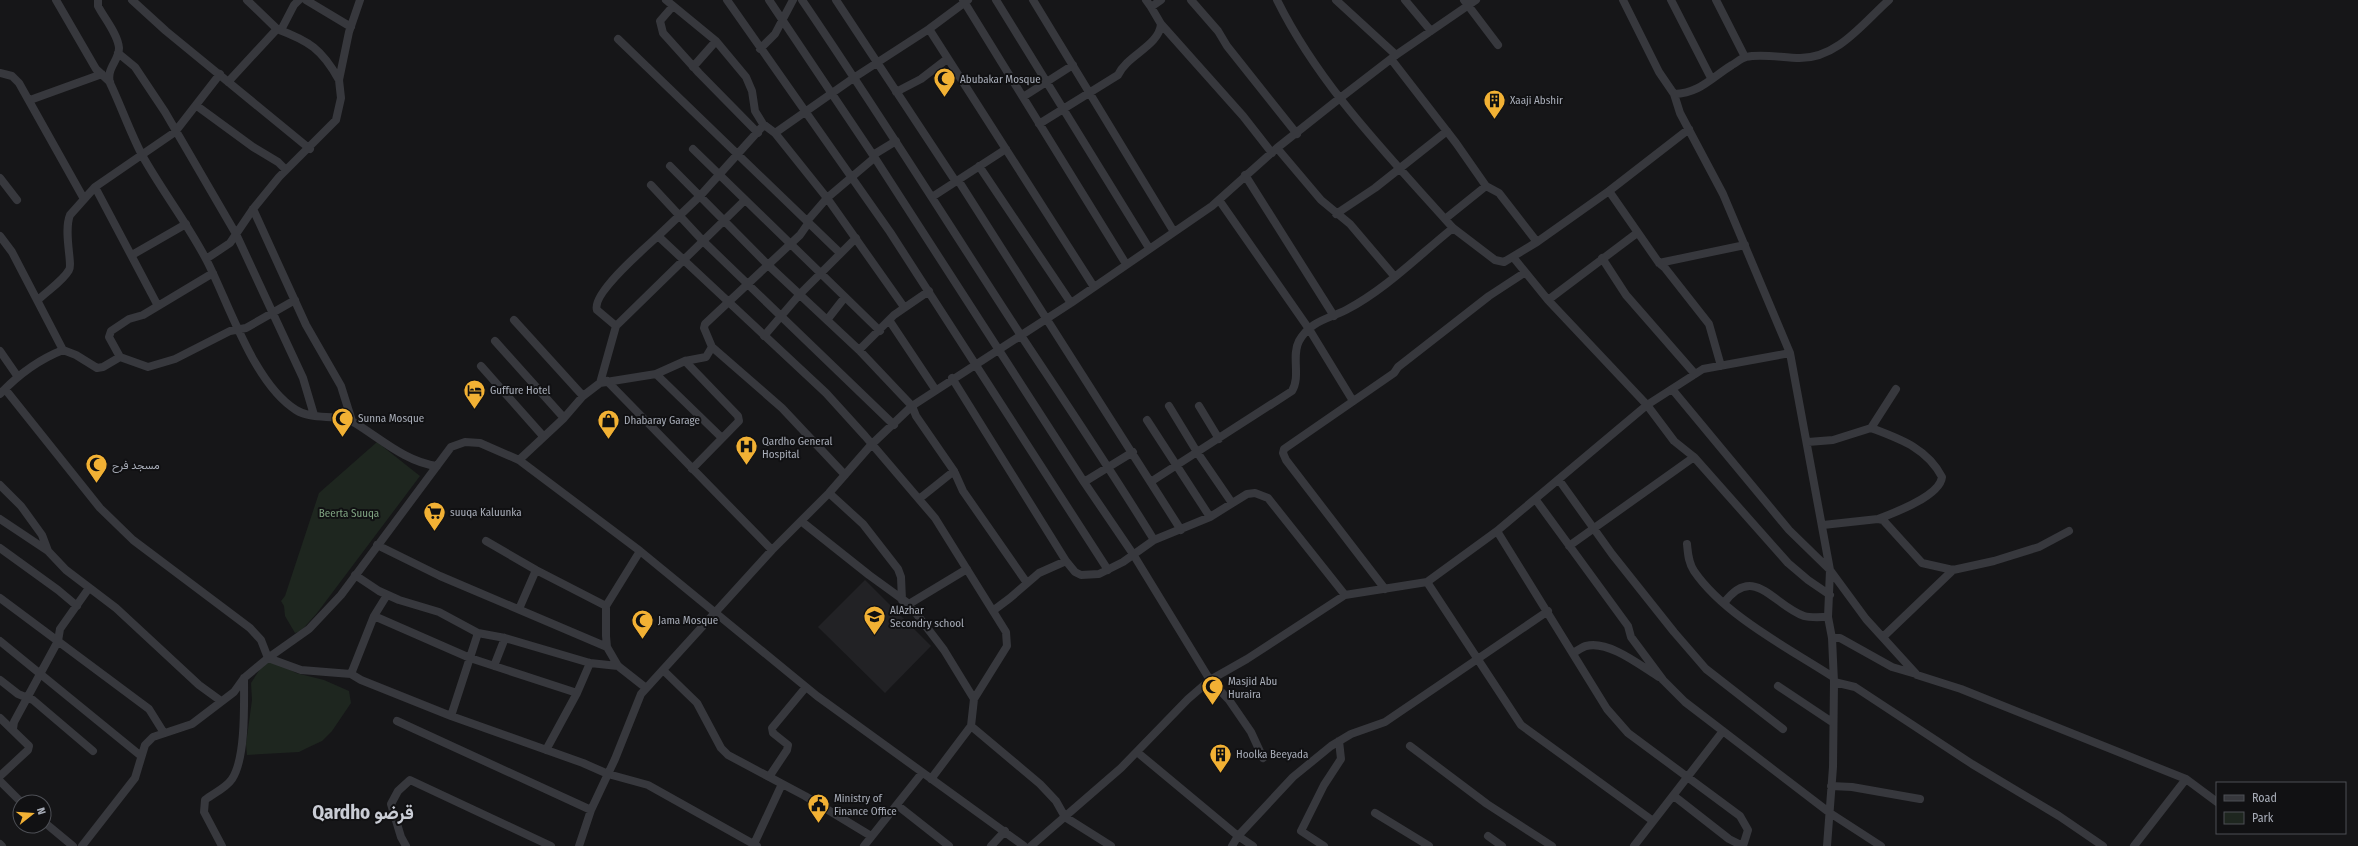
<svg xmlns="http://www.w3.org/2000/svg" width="2358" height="846" font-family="'Fira Sans Condensed',Vazirmatn,sans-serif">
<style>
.built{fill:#222225}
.green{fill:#1e261f}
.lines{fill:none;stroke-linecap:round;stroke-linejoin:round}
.street{stroke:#37383d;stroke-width:8}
.labels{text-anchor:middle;stroke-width:4;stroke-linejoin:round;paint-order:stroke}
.poi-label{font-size:11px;fill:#a8adb8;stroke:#111113;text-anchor:start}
.park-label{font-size:11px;fill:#7fa381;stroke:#111113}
.town-label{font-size:19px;font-weight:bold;fill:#c9ccd4;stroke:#111113}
</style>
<rect width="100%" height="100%" fill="#161618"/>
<path class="built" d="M865,580L931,646L885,693L818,627Z"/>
<path class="green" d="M377,442L420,476L317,613L301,631L295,633L285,616L284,606L281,601L285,596L319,493Z
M270,659L296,673L324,680L349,691L351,703L332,731L322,741L307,748L299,752L247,755L246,744L252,700L251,683L260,669Z"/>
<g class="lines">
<path class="street" d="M56,0L96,69L110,82
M98,0V6C104,18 118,34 119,48C119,61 106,68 110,83C121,106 130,132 142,155C162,191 188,224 207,261C229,304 254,384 296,410C313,421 338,413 355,423C381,439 406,462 437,466
M132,0L166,31L310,149
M247,0L277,29
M306,0L351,27
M666,0L716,41L746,77L752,91L755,111L763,124L775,133L827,198L904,307
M727,0L890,232L1108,570
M769,0L873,155L1084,482L1133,554L1210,680L1229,700L1251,732L1263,758
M802,0C877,110 947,222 1020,334C1065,402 1111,470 1154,540
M836,0L956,182
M963,0L1126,264
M996,0L1149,248
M1033,0L1174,232
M1146,0L1151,7L1161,0
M1191,0L1218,31L1227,46L1297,134
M1277,0C1320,87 1389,156 1453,228
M1336,0L1396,55
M1405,0L1431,31
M1464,0L1498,45
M1623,0L1659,72L1674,94L1680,113L1723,194L1790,353L1830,570L1828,617L1832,638L1834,682L1833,767L1827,846
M1671,0L1711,78
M1716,0L1745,57
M673,6L660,21L663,33L699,73L758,133
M1161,24L1243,116L1272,153
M929,29L1094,287
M281,30L294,5L299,0
M618,39L840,253
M760,49L775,34L793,0
M118,53L135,67L165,112L236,234L303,378L314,415
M1391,59L1456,143L1486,186L1499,193L1537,242
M693,67L716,41
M0,73L12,76L19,83L84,199
M228,82L277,29C309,41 322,49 339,80
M896,92L921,79L947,59
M1674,94C1700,93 1711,78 1732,65C1736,63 1741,58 1746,57C1761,53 1783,58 1800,58C1838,58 1863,23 1889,0
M1023,97L1073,65
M30,100L102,74
M197,106L253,147L278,162L286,170
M1039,124L1118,75C1127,55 1159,46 1161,24L1151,7
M775,133L855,77L929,29L968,0
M1277,148L1321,200L1350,224L1395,277
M693,149L880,331
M873,155L896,141
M670,166L767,264L859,350L912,406L916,416L954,471L963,491L1027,583
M979,166L1071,303
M1245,175L1334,316
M0,178L17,200
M958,180L1181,530
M651,185L703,241L894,425
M95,187L158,306
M1609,191L1659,263L1665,268L1709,324L1721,366
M932,197L1006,149
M1219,200L1309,329L1353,401
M253,209L306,325L341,386L352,421
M1336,214L1375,188L1447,131
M1445,219L1486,186
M0,236L12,252L63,350C40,359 17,376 0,394
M658,236L700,196L761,128
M132,255L186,224
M1513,257L1548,300L1647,405L1674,441L1694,457L1788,563L1808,580L1830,595
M1602,258L1626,295L1695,374
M206,259L230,243L253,209L279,177L336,120L341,98L339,80L349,32L360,0
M1659,263L1745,245
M38,300C47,291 63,281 69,270C73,264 63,232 70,215L95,187L175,132L220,74
M1548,300L1637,233
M514,320L583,396
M827,320L845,297
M889,320L935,389
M616,326L597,310C591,294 646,247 658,236L826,393L865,436L935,518L1006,632L1007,646L974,699L971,726L931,779
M764,336L800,294L856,238
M495,341L564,418
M63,350L76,355L97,368L103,367L120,357L148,367L175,359L230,331L246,328L295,300
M859,350L894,315L929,291
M0,351L18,377
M120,357L109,337L111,331L129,319L143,315L213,273
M685,361L738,416L739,421L692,469
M481,366L543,436
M656,374L722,438
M952,378L1066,561
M607,381L772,550
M600,383L616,326L745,200
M5,389L100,508L133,540L250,628L261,640L268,658L301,670L351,674L361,680L451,716L583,763L608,774L648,785L757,846
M1672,389L1789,530L1830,570L1866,619L1917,675L1961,689L2186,779L2217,802
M1169,406L1197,452L1232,503
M1199,406L1219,439
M1147,420L1210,517
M1871,428C1900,439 1927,448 1942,477C1940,496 1894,513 1878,519
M1808,442L1833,440L1871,428L1896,389
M519,460L564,418L583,396L600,383L656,374L685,361L706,357L712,347
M845,475L782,408L712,347L704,328L705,324L800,235L807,225L808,220L827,198L873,159
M1559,480L1612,554L1674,632L1706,669L1783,729
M1152,481L1292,391C1301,376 1291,356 1299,341C1310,321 1328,319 1346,310C1386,289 1418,256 1453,228L1495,260L1504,262L1537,242L1609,191L1689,129
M1084,482L1133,452
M0,485L21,506L42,535L48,551L66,570L116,608L199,685L221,701
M829,493L863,524L898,569L901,577L902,600
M919,499L954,471
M1536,500L1628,626L1631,637L1663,680L1685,702L1830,813L1881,846
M0,519L48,551
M801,521L869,575L909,604L944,650L974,699
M1823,525L1878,519L1883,520L1922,563L1953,570L1994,561L2039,547L2069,531
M1497,531L1607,709L1628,733L1740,816L1748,830L1743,846
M486,541L536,570L606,606
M1687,544C1688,553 1688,562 1694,571C1724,615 1788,648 1833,677
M377,545L440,576L607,647
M1569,546L1694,457
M0,548L58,590L77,606
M640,551L606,606V636L607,647L618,666L646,688
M355,575L379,591L399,600L439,612L478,633L505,638L590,663L618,666
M1427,582L1521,725L1653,821
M1385,589L1286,460L1283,453L1284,449L1394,373L1398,367L1489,296L1524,273
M0,598L149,709L164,733
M1724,603C1754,563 1773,605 1804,616C1810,618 1821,617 1828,617
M909,604L967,569
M519,609L536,570
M994,610L1010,598L1039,573L1066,561L1075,572L1081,575L1099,574L1123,562L1154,540L1210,517L1247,494L1255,493L1268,498L1345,595
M374,616L470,658L577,693
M1883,637L1953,570
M1832,638H1840L1892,667L1916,674
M0,641L141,756
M1573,653C1577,651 1582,647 1586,646C1609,640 1641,666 1659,677
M494,666L505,638
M663,670L697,703L721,748L728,755L805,796L871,836
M351,674L374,616L387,595
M0,680L18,694L33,700L93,751
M1834,682L1855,687L1972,764L2059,816L2103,846
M1778,686L1832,722
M451,716L478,633
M0,718L29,746L28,750L0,776
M397,721L591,810
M971,726L1040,784L1056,801L1065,817L1111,846
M13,729L14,722L58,641L60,629L89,588
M1410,746L1487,804L1552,846
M546,750L577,693L590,663
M1137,752L1238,836L1253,846
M769,777L787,750L788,745L773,733L772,728L806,687
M0,781L21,802
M1831,786L1852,787L1920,799
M1674,796L1729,839L1743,846
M897,805L949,846
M1375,813L1429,846
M44,822L73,846
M1488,836L1502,846
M0,844L2,846
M754,844L782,784
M82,846L135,778L145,745L153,737L192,724L234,692L244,678L268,658L309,629L341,595L451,447L465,442L480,443L519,460L640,551L817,696L1024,846
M222,846L204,812L205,800C214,793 226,788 232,779C246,758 244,703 244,678
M406,846L401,837L391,804L398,791L410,780L551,846
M579,846L591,810L615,759L641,694L772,550L829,493L871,445L912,406L1071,303L1212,206L1277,148L1335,102L1396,55L1476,0
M864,846L922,773
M991,846L1005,831
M1031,846L1121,768L1188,699L1210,680L1247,659L1345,595L1427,582L1497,531L1647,405L1703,369L1790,353
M1232,846L1238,836L1293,777L1331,746L1351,734L1385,722L1548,611
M1324,846L1301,831L1324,785L1341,759L1339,741
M1634,846L1723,731
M2134,846L2186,779"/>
</g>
<defs>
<symbol id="mosque-pin" viewBox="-11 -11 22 30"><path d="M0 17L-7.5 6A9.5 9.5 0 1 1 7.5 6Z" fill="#f2b134" stroke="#111113"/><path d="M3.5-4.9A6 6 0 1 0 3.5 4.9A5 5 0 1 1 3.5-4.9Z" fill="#111"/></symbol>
<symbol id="building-pin" viewBox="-11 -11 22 30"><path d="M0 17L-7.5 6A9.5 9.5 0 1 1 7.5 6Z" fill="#f2b134" stroke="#111113"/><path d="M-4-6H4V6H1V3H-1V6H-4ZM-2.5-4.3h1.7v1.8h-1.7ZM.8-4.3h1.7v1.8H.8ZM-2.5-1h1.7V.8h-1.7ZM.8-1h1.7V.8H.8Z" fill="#111"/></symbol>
<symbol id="hotel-pin" viewBox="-11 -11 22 30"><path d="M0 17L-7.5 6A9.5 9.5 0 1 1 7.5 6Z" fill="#f2b134" stroke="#111113"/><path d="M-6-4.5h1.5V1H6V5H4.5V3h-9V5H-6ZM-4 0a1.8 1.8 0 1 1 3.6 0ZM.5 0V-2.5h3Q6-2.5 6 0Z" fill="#111"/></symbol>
<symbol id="shop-pin" viewBox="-11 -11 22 30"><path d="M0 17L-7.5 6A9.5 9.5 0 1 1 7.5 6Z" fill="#f2b134" stroke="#111113"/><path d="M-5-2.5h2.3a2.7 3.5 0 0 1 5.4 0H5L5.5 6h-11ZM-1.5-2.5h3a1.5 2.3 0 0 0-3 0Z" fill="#111"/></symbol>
<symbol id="hospital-pin" viewBox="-11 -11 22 30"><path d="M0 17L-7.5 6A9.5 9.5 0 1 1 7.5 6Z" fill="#f2b134" stroke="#111113"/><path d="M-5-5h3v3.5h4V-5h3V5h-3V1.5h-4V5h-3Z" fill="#111"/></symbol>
<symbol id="supermarket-pin" viewBox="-11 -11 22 30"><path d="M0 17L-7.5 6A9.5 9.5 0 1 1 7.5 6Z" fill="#f2b134" stroke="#111113"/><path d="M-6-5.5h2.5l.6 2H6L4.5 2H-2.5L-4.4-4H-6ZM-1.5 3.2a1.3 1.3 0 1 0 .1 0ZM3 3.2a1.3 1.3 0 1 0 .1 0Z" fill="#111"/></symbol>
<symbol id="school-pin" viewBox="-11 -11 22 30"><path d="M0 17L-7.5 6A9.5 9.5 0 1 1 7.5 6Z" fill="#f2b134" stroke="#111113"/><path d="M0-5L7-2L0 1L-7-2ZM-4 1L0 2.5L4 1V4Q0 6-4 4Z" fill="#111"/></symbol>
<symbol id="civic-pin" viewBox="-11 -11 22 30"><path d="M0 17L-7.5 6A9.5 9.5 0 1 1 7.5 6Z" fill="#f2b134" stroke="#111113"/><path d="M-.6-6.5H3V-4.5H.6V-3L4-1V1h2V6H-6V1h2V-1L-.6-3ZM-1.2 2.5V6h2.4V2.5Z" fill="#111"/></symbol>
</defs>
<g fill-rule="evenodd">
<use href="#mosque-pin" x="932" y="66" width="25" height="34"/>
<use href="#building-pin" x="1482" y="88" width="25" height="34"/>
<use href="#hotel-pin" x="462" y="378" width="25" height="34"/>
<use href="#mosque-pin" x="330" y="406" width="25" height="34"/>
<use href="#shop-pin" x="596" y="408" width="25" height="34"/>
<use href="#hospital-pin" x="734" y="434" width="25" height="34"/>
<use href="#mosque-pin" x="84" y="452" width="25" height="34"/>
<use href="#supermarket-pin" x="422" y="500" width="25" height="34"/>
<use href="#school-pin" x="862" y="604" width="25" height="34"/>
<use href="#mosque-pin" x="630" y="608" width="25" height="34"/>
<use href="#mosque-pin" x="1200" y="674" width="25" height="34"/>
<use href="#building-pin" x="1208" y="742" width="25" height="34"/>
<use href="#civic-pin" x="806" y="792" width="25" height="34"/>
</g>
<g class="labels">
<g class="poi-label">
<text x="960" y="83">Abubakar Mosque</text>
<text x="1510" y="104">Xaaji Abshir</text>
<text x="490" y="394">Guffure Hotel</text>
<text x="358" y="422">Sunna Mosque</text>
<text x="624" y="424">Dhabaray Garage</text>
<text x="762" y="445">Qardho General<tspan x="762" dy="13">Hospital</tspan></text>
<text x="112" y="469">مسجد فرح</text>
<text x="450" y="516">suuqa Kaluunka</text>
<text x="890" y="614">AlAzhar<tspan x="890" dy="13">Secondry school</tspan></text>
<text x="658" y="624">Jama Mosque</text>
<text x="1228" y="685">Masjid Abu<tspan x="1228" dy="13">Huraira</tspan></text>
<text x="1236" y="758">Hoolka Beeyada</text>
<text x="834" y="802">Ministry of<tspan x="834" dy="13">Finance Office</tspan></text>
</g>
<g class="park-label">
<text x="349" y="517">Beerta Suuqa</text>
</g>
<g class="town-label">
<text x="363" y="819">Qardho قرضو</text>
</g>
</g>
<rect x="2216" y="782" width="130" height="52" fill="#111113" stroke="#4d4f55"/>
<rect x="2224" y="795" width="20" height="6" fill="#37383d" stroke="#4d4f55"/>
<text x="2252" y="802" font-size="12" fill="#a8adb8">Road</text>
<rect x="2224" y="812" width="20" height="12" fill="#1e261f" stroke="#4d4f55"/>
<text x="2252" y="822" font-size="12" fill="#a8adb8">Park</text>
<g transform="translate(32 814) rotate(73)"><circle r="19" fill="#111113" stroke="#4d4f55"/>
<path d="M0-3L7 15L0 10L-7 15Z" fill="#f2b134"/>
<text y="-6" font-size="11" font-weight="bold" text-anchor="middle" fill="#a8adb8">N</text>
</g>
</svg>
